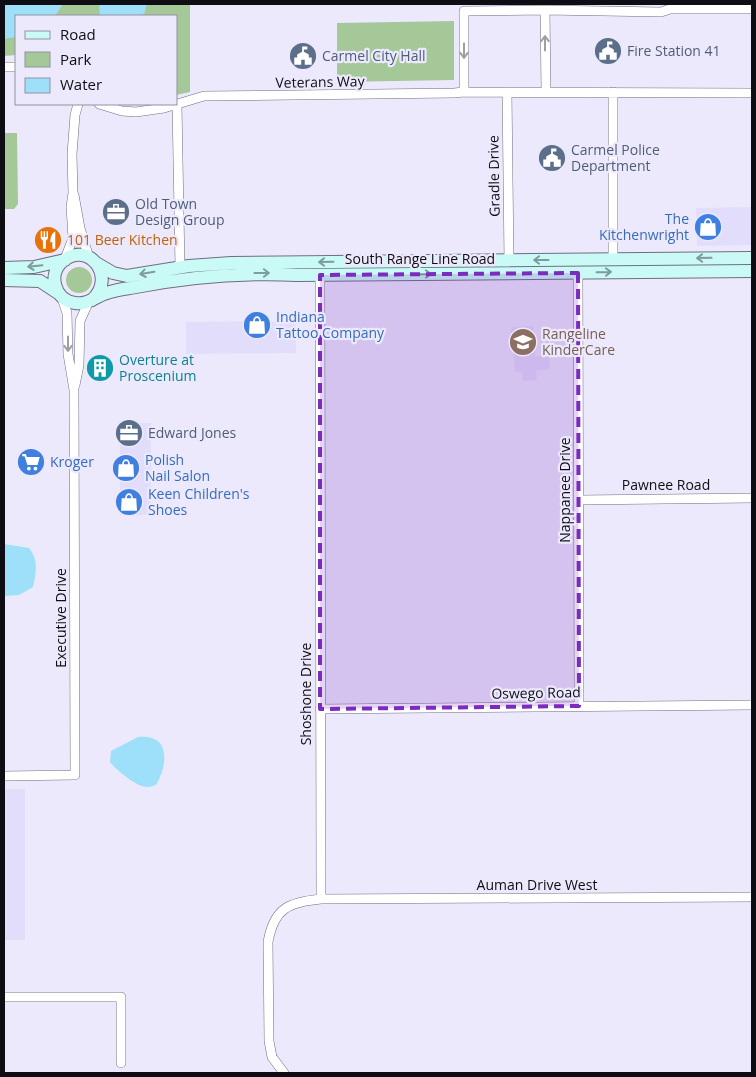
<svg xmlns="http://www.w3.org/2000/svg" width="756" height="1077" font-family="'Open Sans',sans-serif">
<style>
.built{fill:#e3ddfc}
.green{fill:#a5c898}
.water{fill:#9ee0fa}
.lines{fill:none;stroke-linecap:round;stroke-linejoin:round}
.minor-casing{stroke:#706d81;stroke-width:10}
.secondary-casing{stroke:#706d81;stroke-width:14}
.minor{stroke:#fff;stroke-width:9}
.secondary{stroke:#cafaf6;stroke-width:12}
.oneway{stroke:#9f9ea1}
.oneway2{stroke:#7f9b9c}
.marked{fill:#7b2cbf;fill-opacity:0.2;stroke:#7b2cbf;stroke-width:4;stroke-dasharray:10 6;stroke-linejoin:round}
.labels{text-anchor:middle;stroke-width:4.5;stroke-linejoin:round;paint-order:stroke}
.service-label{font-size:14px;fill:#4e5e75;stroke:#ece9fc;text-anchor:start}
.street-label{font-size:14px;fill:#0e0d14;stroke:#ece9fc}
.shop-label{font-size:14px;fill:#366cbe;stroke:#ece9fc;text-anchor:start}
.food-label{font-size:14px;fill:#c56008;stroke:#ece9fc;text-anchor:start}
.education-label{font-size:14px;fill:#785e54;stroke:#ece9fc;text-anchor:start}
.culture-label{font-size:14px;fill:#0d838f;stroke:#ece9fc;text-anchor:start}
</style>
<rect width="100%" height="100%" fill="#ece9fc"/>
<path class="built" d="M752,207V245L697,246L696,208Z
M296,321V353L186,354V322Z
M533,326L535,356H549L550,369L536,371L537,380L523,381L522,372H515L511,327Z
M120,423H151V515H120Z
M4,789H25V940H4Z"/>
<path class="green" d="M4,4H190V92L176,95V16H16V55L4,56Z
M454,21V80L337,82V23Z
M17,133L18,204L14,209H4V133Z
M66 280a13 13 0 1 1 26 0a13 13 0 1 1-26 0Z"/>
<path class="water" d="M4,4H63L55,16H16V37L4,39Z
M99,4H147L144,14L135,16H100Z
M4,544L29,548C39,561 36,572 33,587L19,595L4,596Z
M138,737C171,733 168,765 156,785C153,786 150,787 147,787C137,787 116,770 110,762L111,751Z"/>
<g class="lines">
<defs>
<path id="minor" d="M545,10L661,12L670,9H752
M4,67H16
M464,92V11L545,10L546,91
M507,92L509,260
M613,92V260
M99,104L122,111L136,112L164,108L204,96L454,93L464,92L752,93
M177,105L180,267
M74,195L80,228L89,258
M65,259L73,238L71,207L73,193L72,154L75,115L78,104
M578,273L579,706
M320,275L321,899
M75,385L79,365L80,321L89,301
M579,500L752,498
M320,709L752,705
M4,776L75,775L74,390L68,354L67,313L62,298
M4,997H121V1063
M284,1073L272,1057L269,1041L268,942C274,908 289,902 321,899L752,897"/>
<path id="secondary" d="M96,263L113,273L127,276L189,266L231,263L752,258
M4,268L34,267L65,260
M4,280L40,281L58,293
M92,300C117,277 89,241 64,260C47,273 54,300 75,303C86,305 94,298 104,294C112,291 121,289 130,288C186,277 240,272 297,275L752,271"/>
</defs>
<use href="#minor" class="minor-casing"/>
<use href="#secondary" class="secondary-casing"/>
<use href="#minor" class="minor"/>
<use href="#secondary" class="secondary"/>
</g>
<defs><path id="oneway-shaft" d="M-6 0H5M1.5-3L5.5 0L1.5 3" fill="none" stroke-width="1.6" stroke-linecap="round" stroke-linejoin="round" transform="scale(1.25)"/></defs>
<g class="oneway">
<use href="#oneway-shaft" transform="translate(545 43) rotate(-90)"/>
<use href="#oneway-shaft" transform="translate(464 51) rotate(90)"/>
<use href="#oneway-shaft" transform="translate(68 344) rotate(90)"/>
</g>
<g class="oneway2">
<use href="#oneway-shaft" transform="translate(704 258) rotate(179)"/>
<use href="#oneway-shaft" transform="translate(541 260) rotate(180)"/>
<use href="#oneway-shaft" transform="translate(326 262) rotate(179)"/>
<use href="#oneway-shaft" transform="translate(35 266) rotate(174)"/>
<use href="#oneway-shaft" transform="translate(604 272) rotate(-1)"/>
<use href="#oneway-shaft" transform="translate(147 273) rotate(171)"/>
<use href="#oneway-shaft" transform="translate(262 273)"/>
<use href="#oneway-shaft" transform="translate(424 274) rotate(-1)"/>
</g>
<path class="marked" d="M578,273L579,706L320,709V275Z"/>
<defs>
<symbol id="civic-disc" viewBox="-11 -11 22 22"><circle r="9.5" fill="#5c6f8a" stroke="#ece9fc"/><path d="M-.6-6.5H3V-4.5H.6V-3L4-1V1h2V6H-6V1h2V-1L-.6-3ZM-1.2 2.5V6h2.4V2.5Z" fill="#fff"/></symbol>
<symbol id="office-disc" viewBox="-11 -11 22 22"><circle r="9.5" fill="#5c6f8a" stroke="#ece9fc"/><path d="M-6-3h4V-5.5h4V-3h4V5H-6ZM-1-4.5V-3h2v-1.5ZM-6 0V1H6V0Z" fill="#fff"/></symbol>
<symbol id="shop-disc" viewBox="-11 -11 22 22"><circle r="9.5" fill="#3f7fe0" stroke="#ece9fc"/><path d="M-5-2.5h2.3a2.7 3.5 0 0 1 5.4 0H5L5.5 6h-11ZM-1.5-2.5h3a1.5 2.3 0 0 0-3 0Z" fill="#fff"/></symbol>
<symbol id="restaurant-disc" viewBox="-11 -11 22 22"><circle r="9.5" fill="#e8710a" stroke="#ece9fc"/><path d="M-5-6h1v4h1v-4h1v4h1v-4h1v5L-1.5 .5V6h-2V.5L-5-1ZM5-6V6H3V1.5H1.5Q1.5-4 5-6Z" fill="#fff"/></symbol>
<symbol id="school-disc" viewBox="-11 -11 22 22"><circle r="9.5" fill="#8d6e63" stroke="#ece9fc"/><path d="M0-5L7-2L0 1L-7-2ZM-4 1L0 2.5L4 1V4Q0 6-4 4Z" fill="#fff"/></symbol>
<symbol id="building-disc" viewBox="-11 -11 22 22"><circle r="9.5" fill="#0f9aa8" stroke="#ece9fc"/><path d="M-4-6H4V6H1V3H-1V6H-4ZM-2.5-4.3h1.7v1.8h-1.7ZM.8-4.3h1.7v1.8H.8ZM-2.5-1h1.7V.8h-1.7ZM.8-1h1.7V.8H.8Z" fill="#fff"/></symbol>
<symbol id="supermarket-disc" viewBox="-11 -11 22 22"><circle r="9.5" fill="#3f7fe0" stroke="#ece9fc"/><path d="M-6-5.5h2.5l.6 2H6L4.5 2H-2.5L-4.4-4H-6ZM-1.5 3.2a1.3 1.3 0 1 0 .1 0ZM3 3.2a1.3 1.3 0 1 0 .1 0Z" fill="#fff"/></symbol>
</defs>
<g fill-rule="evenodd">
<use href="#civic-disc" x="592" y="35" width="32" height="32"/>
<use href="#civic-disc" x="287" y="40" width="32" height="32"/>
<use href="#civic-disc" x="536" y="142" width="32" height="32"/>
<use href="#office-disc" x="100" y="196" width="32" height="32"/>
<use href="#shop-disc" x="692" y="211" width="32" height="32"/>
<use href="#restaurant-disc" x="32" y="224" width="32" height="32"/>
<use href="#shop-disc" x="241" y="309" width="32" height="32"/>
<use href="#school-disc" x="507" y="326" width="32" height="32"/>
<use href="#building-disc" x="84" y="352" width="32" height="32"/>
<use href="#office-disc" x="113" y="417" width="32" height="32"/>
<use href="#supermarket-disc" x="15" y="446" width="32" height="32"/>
<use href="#shop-disc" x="110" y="452" width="32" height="32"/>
<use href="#shop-disc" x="113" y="486" width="32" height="32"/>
</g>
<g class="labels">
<g class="service-label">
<text x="627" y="56">Fire Station 41</text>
<text x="322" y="61">Carmel City Hall</text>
<text x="571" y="155">Carmel Police<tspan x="571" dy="16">Department</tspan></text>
<text x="135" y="209">Old Town<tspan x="135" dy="16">Design Group</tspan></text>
<text x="148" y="438">Edward Jones</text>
</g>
<g class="street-label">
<text transform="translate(320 82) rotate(-1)" y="5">Veterans Way</text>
<text transform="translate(494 176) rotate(-91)" y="5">Gradle Drive</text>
<text x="420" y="264">South Range Line Road</text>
<text x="666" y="490">Pawnee Road</text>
<text transform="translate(565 490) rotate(-90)" y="5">Nappanee Drive</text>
<text transform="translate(61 618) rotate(-90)" y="5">Executive Drive</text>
<text transform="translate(536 693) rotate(-1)" y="5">Oswego Road</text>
<text transform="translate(306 694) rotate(-90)" y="5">Shoshone Drive</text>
<text x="537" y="890">Auman Drive West</text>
</g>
<g class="shop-label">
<text x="689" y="224" text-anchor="end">The<tspan x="689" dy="16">Kitchenwright</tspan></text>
<text x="276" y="322">Indiana<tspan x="276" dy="16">Tattoo Company</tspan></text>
<text x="145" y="465">Polish<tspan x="145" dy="16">Nail Salon</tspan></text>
<text x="50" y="467">Kroger</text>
<text x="148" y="499">Keen Children's<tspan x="148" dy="16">Shoes</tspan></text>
</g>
<g class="food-label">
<text x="67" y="245">101 Beer Kitchen</text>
</g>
<g class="education-label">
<text x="542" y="339">Rangeline<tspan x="542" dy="16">KinderCare</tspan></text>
</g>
<g class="culture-label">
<text x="119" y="365">Overture at<tspan x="119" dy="16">Proscenium</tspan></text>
</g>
</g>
<rect width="756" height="1077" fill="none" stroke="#0e0d14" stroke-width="10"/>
<rect x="15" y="15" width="162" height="90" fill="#ece9fc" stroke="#93919f"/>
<rect x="25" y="31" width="25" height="8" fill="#cafaf6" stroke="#93919f"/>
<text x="60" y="40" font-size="15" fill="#0e0d14">Road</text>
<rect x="25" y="52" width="25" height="15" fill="#a5c898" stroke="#93919f"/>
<text x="60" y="65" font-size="15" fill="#0e0d14">Park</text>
<rect x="25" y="78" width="25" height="15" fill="#9ee0fa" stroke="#93919f"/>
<text x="60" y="90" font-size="15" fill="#0e0d14">Water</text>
</svg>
